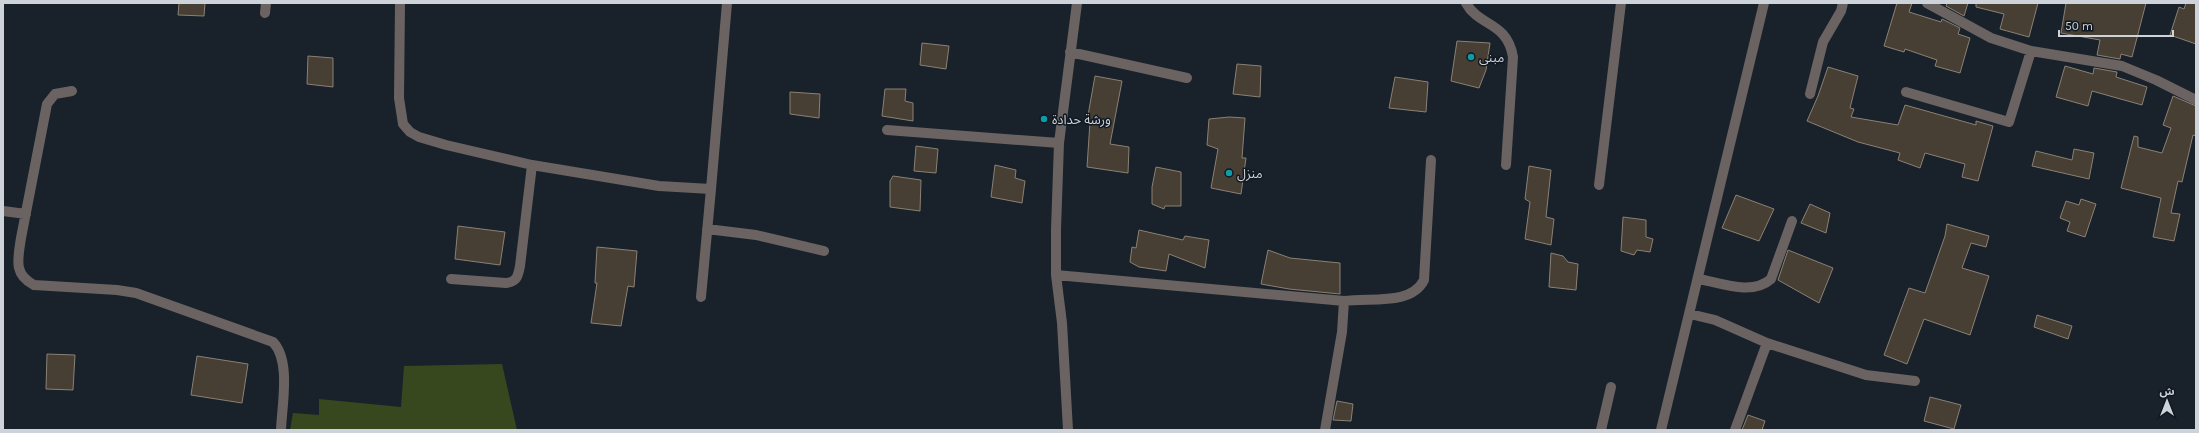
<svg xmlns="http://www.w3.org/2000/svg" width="2199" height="433" font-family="Karla,'Noto Sans Arabic',sans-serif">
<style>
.green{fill:#37481f}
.building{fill:#483f34;stroke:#8a8174}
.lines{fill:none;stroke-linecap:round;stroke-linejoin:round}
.minor{stroke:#6a6362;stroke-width:10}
.culture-dot{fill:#0f9aa8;stroke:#101821;stroke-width:1.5}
.labels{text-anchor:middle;stroke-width:3;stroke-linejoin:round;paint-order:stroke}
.poi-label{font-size:13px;fill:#ced3da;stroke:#101821;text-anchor:start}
</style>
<rect width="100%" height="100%" fill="#19212b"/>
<path class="green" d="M502,364L517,430H290L293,413L319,415V399L401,407L404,366Z"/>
<path class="building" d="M179,3H205L204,16L178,15Z
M1897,3H1912L1909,12L1941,22L1942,19L1960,28L1958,34L1970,38L1960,73L1935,66L1937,60L1905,49L1904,52L1884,46Z
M1947,3H1968L1964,16L1946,6Z
M1976,3H2038L2029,37L2000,29L2004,14L1976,7Z
M2066,3H2146L2132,57L2121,54L2120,59L2097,55L2100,40L2061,33Z
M2186,3H2196V44L2170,35L2179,7L2184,9Z
M1457,41L1490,43L1486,70L1479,88L1451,81Z
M922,43L949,46L946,69L920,65Z
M308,56L333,58V87L307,84Z
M1237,64L1261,66L1260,97L1233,94Z
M2065,66L2093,74L2094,68L2117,72L2116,77L2147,87L2142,105L2092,91L2088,106L2056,97Z
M1828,67L1858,76L1850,108L1854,109L1851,117L1898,125L1905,105L1976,125V121L1993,126L1978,181L1962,177L1965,164L1925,153L1920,168L1898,160L1900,153L1858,142L1807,121L1818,96Z
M1095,76L1122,81L1110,144L1129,147L1128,173L1087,167L1090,122L1087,121Z
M1395,77L1428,82L1426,112L1389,108Z
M885,89H906L905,101L913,103V121L882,116Z
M790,92L820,94L819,118L790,114Z
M2173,96L2196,106V136L2193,135L2182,182L2178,181L2171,213L2180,214L2174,241L2153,237L2161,198L2121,188L2134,136L2138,137V147L2162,153L2171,128L2163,125Z
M1229,117L1245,118L1242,158H1246L1241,194L1211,188L1218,149L1207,145L1209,119Z
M916,146L938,149L936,173L914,171Z
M2074,149L2094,153L2089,179L2032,166L2036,151L2072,160Z
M995,165L1016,170L1015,178L1025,181L1022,203L991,197Z
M1529,166L1551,170L1546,217L1554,219L1551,245L1525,239L1530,202L1525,199Z
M1156,167L1181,172V206H1165L1164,209L1152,204V187Z
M893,176L921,180L920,211L890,207V181Z
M1736,195L1774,209L1759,241L1722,228Z
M2081,199L2096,204L2085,237L2067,231L2070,222L2060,218L2066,201L2079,205Z
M1810,204L1830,213L1826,233L1801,223Z
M1623,217L1646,220V237L1653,239L1650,252L1637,250L1634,255L1621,251Z
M1947,224L1989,236L1986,247L1971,243L1962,268L1989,276L1970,335L1924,319L1907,364L1884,355L1909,288L1925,293L1945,236Z
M458,226L505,232L500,265L455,259Z
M1139,230L1183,240L1185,236L1209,240L1205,268L1169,254L1166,271L1139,267L1130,262L1132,247L1136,248Z
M597,247L637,251L634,287L628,286L621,326L591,323L597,283H595Z
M1268,250L1290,258L1340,263V294L1289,289L1261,284Z
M1788,250L1833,268L1819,303L1778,280Z
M1551,253L1563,256L1568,262L1578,264L1576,290L1549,287Z
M2037,315L2072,326L2068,339L2034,327Z
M47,354L75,355L73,390L46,389Z
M197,356L248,364L242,403L191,395Z
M1930,397L1961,405L1954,429L1924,421Z
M1337,401L1353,404L1351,421L1333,420Z
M1748,415L1765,421L1762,430H1742Z"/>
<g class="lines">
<path class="minor" d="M400,3L399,98L403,124L410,132L419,137L446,145L532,165L659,186L711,189L727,3
M1466,3C1479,27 1507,21 1513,57L1506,165
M1927,3L1991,38L2031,51L2122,66L2156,80L2196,100
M265,13L266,3
M1070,52L1187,78
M72,91L55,94L47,104L21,238C18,259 13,274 34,285L117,290L136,293L273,342C291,361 282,404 281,430
M1906,92L2009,122L2031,51
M1810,94L1823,42L1841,11L1843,3
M887,130L1059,143
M1599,185L1621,3
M3,211L26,214
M707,229L756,235L824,251
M1056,275L1344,301L1342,332L1325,430
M451,279L506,283C517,282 518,276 520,266L532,165
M1699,279C1721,283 1752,296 1771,279L1792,221
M701,297L711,189
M1344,301C1370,297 1411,306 1424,280L1431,160
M1690,314L1715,320L1767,343L1866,375L1915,381
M1068,430L1062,323L1056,275V229L1059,143L1077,3
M1601,430L1611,387
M1661,430L1764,3
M1735,430L1767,343"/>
</g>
<g class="culture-dot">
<circle cx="1471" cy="57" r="4"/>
<circle cx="1044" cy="119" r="4"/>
<circle cx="1229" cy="173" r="4"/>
</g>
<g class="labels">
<g class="poi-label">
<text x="1479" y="62">مبنى</text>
<text x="1052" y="124">ورشة حدادة</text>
<text x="1237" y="178">منزل</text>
</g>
</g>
<rect width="2199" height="433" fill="none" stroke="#ced3da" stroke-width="8"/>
<g transform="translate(2167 401)" stroke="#101821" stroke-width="3" paint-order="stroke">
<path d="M0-3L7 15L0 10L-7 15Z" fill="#ced3da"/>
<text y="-6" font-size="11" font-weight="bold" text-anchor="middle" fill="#ced3da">ش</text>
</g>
<path d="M2059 30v6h114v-6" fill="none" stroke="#ced3da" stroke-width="2"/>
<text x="2065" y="30" font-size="12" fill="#ced3da" stroke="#101821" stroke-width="3" paint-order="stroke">50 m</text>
</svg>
